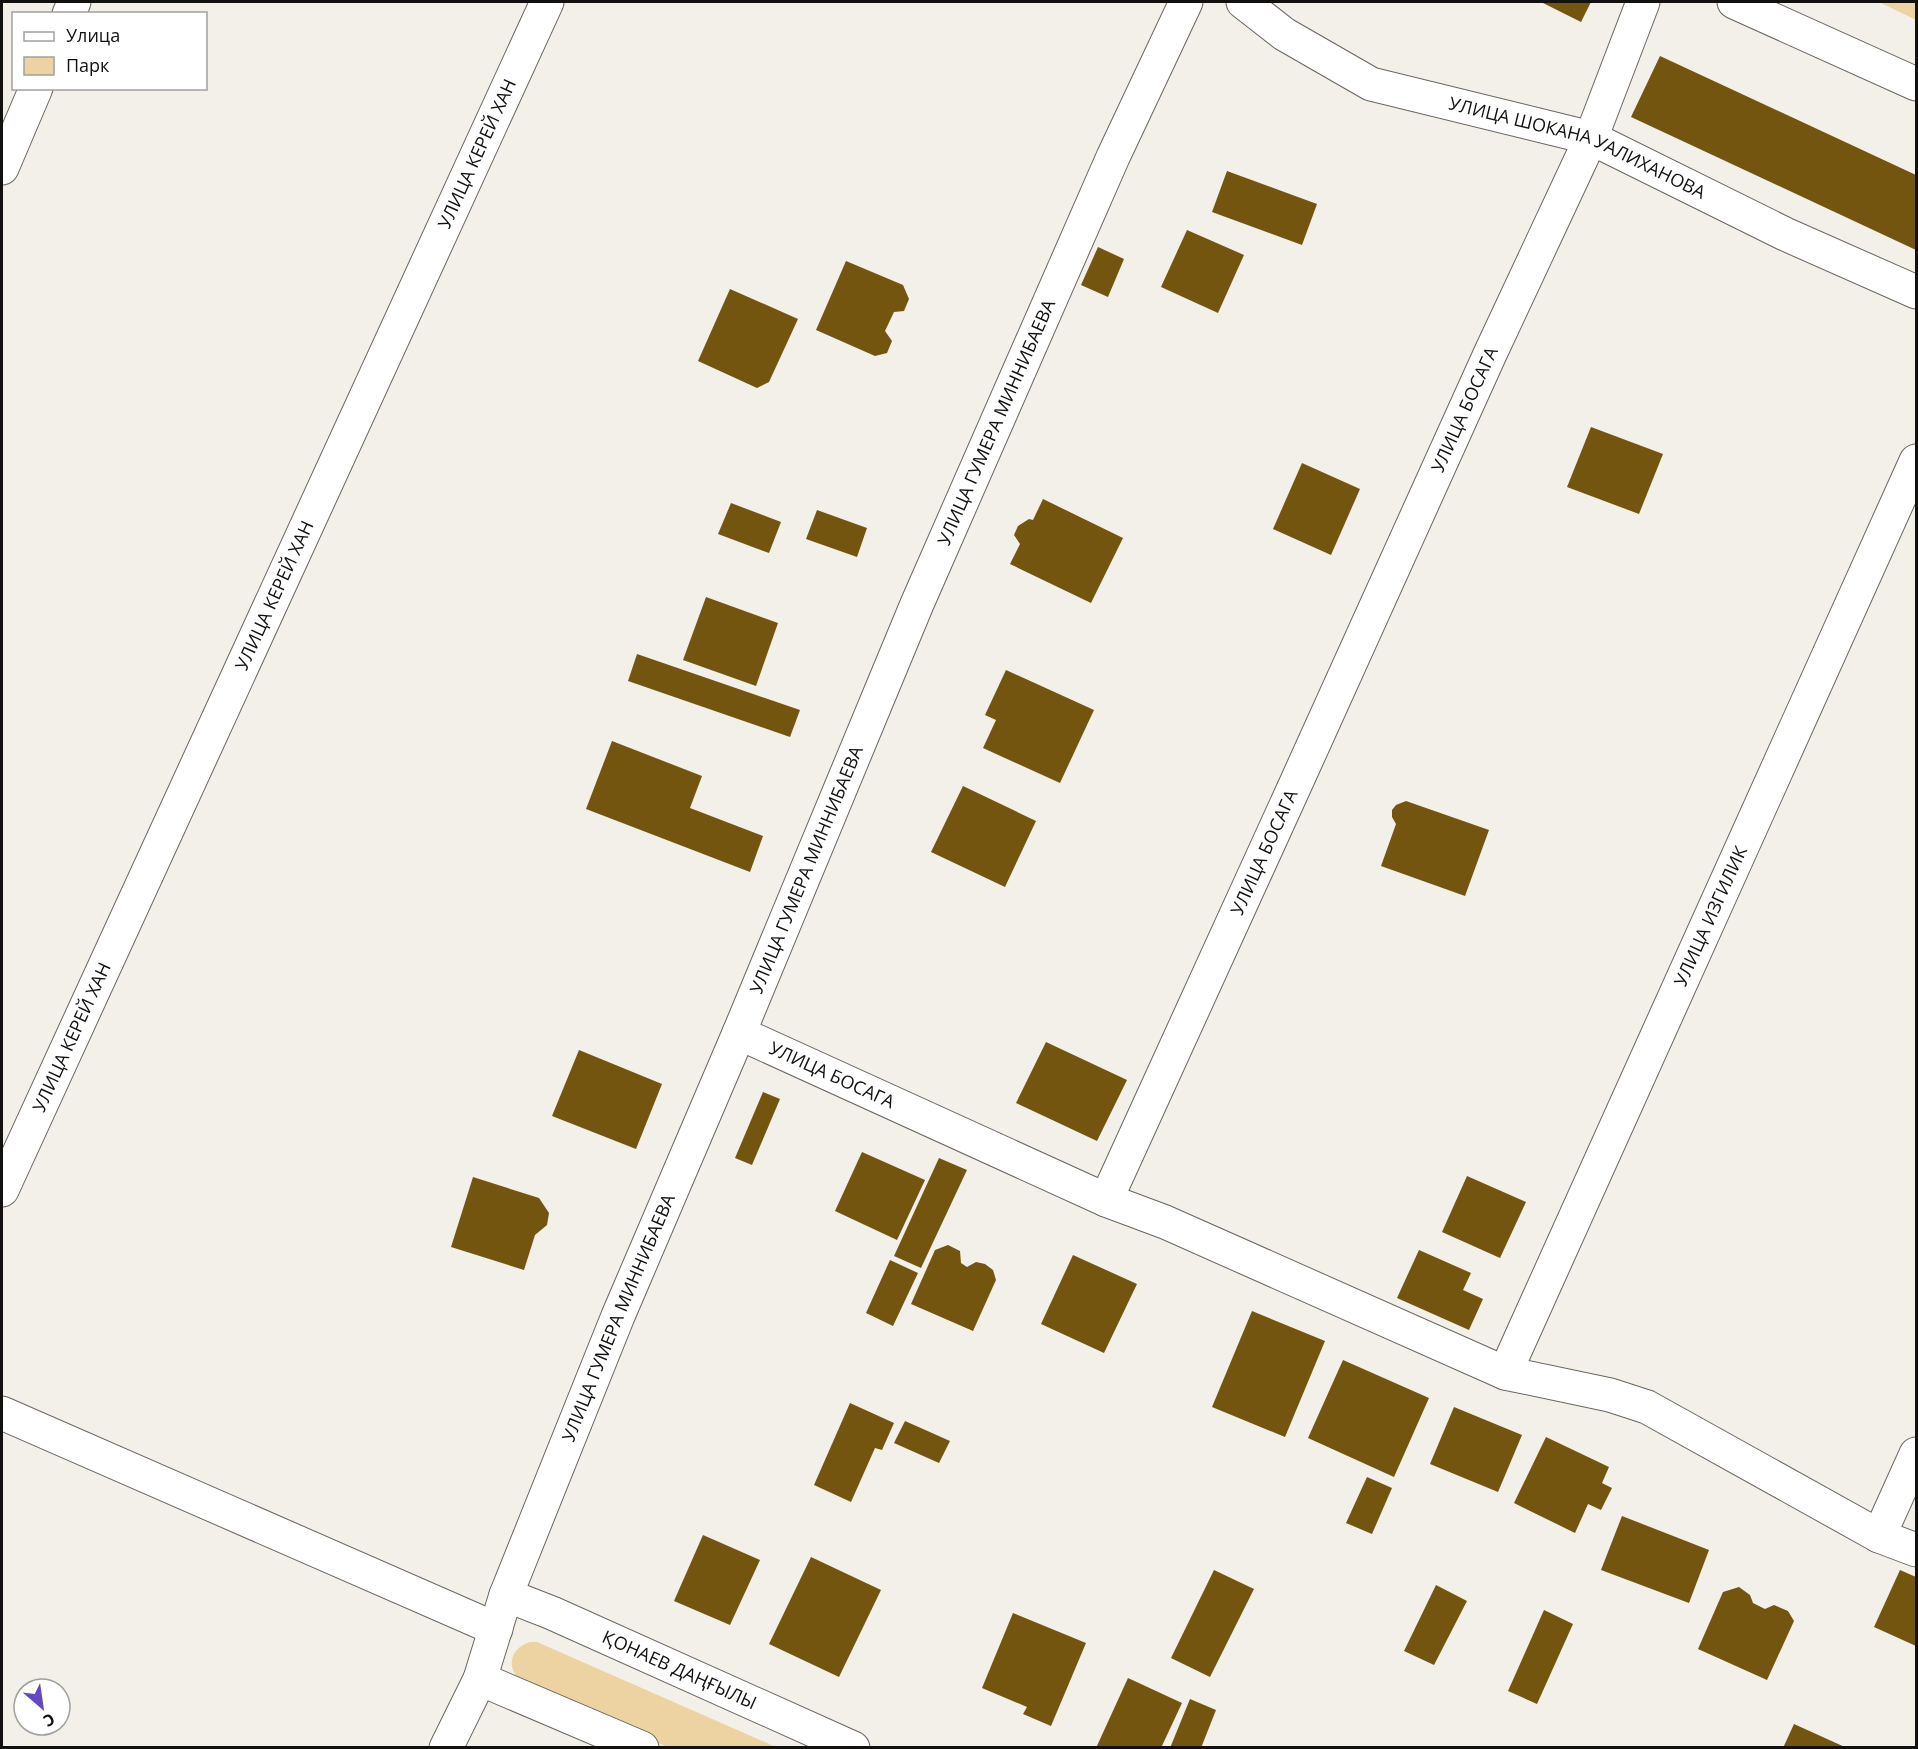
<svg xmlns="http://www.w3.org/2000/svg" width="1918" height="1749" font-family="'Open Sans',sans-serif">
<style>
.green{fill:#eed3a2}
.building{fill:#74550f}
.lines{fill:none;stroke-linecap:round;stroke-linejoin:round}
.minor-casing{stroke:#696660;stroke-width:35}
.minor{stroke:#fff;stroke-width:33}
.labels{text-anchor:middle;stroke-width:6;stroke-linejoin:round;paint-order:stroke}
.street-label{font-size:18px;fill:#12110f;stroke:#fff}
</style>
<rect width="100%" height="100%" fill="#f3efe9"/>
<path class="green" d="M1879,2H1916V20Z
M530,1642H537L776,1747H667L519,1680C506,1665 511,1648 530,1642Z"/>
<path class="building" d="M1541,2H1591L1581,22Z
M1660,56L1916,175V250L1631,117Z
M1227,171L1317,204L1302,245L1212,212Z
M1187,230L1244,255L1218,313L1161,287Z
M1098,247L1124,259L1108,297L1081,285Z
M846,261L903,285L909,299L904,311L894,312L885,331L892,341L887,353L875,356L816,330Z
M730,289L798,319L769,382L757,388L698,361Z
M1591,427L1663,454L1639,514L1567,487Z
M1302,463L1360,489L1331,555L1273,529Z
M1043,499L1123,538L1091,603L1010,564L1020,544L1014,535L1018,526L1029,519L1033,520Z
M731,503L781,522L769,553L718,534Z
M817,510L867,528L857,557L806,539Z
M706,597L778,623L756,686L683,660Z
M637,654L800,710L790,737L628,681Z
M1006,670L1094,710L1060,783L983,748L996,720L985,715Z
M612,741L702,776L690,808L763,836L750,872L586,809Z
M963,786L1036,821L1005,887L931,852Z
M1406,801L1489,830L1465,896L1381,866L1396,824L1392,817V810L1396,805Z
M1046,1042L1127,1080L1097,1141L1016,1103Z
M579,1050L662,1084L636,1149L552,1116Z
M763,1092L780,1099L752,1165L735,1158Z
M862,1152L925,1180L897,1240L835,1211Z
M939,1158L967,1170L921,1268L894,1256Z
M1467,1176L1526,1202L1500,1258L1442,1232Z
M473,1177L539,1198L549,1213L547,1225L535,1235L524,1270L451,1247Z
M948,1245L960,1251L961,1263L967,1267L976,1262L985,1264L993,1270L996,1280L973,1331L911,1304L935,1250Z
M1419,1250L1471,1273L1463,1290L1483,1299L1469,1330L1397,1298Z
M1073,1255L1137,1284L1104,1353L1041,1324Z
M890,1260L918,1273L893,1326L866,1313Z
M1252,1311L1325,1341L1285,1437L1212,1407Z
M1343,1360L1429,1398L1394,1477L1308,1438Z
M850,1403L894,1423L882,1450L875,1448L851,1502L814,1485Z
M1454,1407L1522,1435L1498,1492L1430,1464Z
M905,1421L950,1441L939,1463L894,1443Z
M1546,1437L1609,1467L1602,1483L1612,1488L1601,1510L1588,1504L1575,1533L1514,1503Z
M1367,1477L1392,1488L1372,1534L1346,1523Z
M1622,1516L1709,1550L1689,1603L1601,1570Z
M703,1535L760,1560L730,1625L674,1601Z
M811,1557L881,1590L839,1677L769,1644Z
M1214,1570L1254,1589L1210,1677L1171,1658Z
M1900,1570L1916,1577V1646L1874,1627Z
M1436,1585L1467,1601L1434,1665L1404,1651Z
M1739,1587L1750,1595L1753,1603L1765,1609L1774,1605L1788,1611L1794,1621L1767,1680L1698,1649L1723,1592Z
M1544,1610L1573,1624L1537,1704L1508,1691Z
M1013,1613L1086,1643L1051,1726L1023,1714L1027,1707L982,1688Z
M1128,1678L1182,1703L1161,1748H1096Z
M1190,1699L1216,1710L1201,1748H1170Z
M1794,1724L1847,1748H1783Z"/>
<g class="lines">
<defs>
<g id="minor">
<path id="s1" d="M1243,2L1284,34L1371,84L1591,138L1785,234L1916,292"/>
<path d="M1734,2L1916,84"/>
<path d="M69,14L74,2"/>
<path d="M2,168L36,88"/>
<path id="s2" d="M739,1033L1106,1200L1165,1222L1505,1373L1610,1395L1647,1407L1879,1536L1916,1550"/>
<path id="s3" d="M2,1190L547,2"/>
<path id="s4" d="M1106,1200L1297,781L1490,354L1591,138L1643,2"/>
<path id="s5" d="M1505,1373L1916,461"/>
<path d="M2,1413L496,1629"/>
<path d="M1879,1536L1916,1454"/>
<path id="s6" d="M506,1595L552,1613L853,1748"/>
<path d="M480,1679L642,1748"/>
<path id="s7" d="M446,1748L480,1679L506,1595L618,1316L739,1033L917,604L1113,157L1186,2"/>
</g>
</defs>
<use href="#minor" class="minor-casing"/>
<use href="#minor" class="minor"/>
</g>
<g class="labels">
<g class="street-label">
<text dy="6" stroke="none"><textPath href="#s1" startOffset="369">УЛИЦА ШОКАНА УАЛИХАНОВА</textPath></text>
<text dy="6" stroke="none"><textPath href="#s3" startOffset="1140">УЛИЦА КЕРЕЙ ХАН</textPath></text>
<text dy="6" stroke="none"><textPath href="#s4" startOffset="868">УЛИЦА БОСАГА</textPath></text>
<text dy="6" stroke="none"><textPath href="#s7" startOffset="1436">УЛИЦА ГУМЕРА МИННИБАЕВА</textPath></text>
<text dy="6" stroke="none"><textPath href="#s3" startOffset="654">УЛИЦА КЕРЕЙ ХАН</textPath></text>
<text dy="6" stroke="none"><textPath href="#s4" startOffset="382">УЛИЦА БОСАГА</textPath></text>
<text dy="6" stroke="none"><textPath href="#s7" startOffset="950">УЛИЦА ГУМЕРА МИННИБАЕВА</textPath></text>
<text dy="6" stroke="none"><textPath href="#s5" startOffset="501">УЛИЦА ИЗГИЛИК</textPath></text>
<text dy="6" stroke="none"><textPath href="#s3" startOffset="168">УЛИЦА КЕРЕЙ ХАН</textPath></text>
<text dy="6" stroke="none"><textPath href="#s2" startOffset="102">УЛИЦА БОСАГА</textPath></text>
<text dy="6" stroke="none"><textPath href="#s7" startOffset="464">УЛИЦА ГУМЕРА МИННИБАЕВА</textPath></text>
<text dy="6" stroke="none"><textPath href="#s6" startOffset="189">ҚОНАЕВ ДАҢҒЫЛЫ</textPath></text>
</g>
</g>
<rect width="1918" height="1749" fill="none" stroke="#12110f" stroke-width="6"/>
<rect x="12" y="12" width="195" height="78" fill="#ffffff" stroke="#a0a09f" stroke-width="1.5"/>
<rect x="24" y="32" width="30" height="9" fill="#ffffff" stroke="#a0a09f" stroke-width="1.5"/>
<text x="66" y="42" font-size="18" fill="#12110f">Улица</text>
<rect x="24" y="57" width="30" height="18" fill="#eed3a2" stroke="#a0a09f" stroke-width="1.5"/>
<text x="66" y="72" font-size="18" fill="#12110f">Парк</text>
<g transform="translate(42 1707) rotate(151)"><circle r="28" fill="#ffffff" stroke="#a0a09f" stroke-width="1.5"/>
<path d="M0-4.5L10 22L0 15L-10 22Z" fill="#6547c0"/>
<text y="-9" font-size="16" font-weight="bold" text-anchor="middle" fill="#12110f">С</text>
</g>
</svg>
